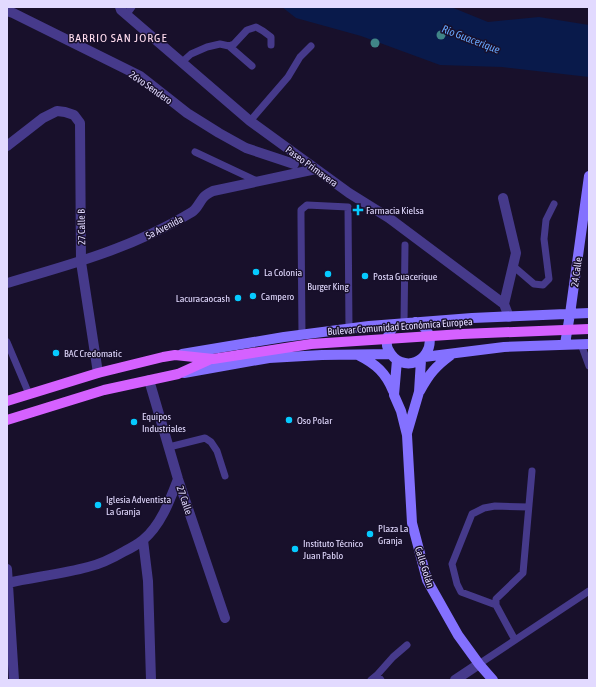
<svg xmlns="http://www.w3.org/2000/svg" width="596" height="687" font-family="'Asap Condensed',sans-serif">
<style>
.water{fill:#091a4b}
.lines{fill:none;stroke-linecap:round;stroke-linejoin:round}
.lane{stroke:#463a8b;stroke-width:7}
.street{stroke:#463a8b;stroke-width:10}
.secondary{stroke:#8471ff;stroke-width:10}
.primary{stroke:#d561ff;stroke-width:10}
.primary-bridge{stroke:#d561ff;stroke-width:10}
.tree{fill:#408587}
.poi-dot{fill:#06caff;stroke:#18102b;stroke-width:1.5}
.labels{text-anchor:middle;stroke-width:3;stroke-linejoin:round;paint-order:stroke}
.street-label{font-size:10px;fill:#e2daff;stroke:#18102b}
.poi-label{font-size:10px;fill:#e2daff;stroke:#18102b;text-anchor:start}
.water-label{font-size:11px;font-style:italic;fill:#68a8ff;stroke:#18102b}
.quarter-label{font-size:12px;letter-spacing:1px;fill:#ffdcee;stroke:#18102b}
</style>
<rect width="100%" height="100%" fill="#18102b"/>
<path class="water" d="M282,7H451L488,22L539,17L589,25V77L502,67L440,65L361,36L296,18Z"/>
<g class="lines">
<path class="lane" d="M127,14L132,7
M229,46L252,66
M182,62L191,54L207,47L220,44L229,46L234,44L247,30L256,27L263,31L271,37V45
M250,121L288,77L300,57L311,46
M195,152L257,181
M513,266L534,284L543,285L549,279L544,239L546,220L554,204
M404,323L405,245
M302,335L301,218V210L307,205L348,207L349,329
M7,342L29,394
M581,344L589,366
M169,447L205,438L211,442L217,451L225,476
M496,605L461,592L457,584L452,564L472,514L484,508L495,506L528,507
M515,640L496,605V599L523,573L532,471
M479,664L589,591
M377,675L393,657L407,645
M371,680L377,675L381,680"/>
<path class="street" d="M120,7L121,10L250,121L349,193L389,218L504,304L509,317
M7,11L13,13L140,76L187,113L219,133L246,148L294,164
M7,146L43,118L57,111L65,112L74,115L80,123L81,262L98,373
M503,198L516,253L504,304
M7,283C70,265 135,247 192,212C197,209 199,203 203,198C205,195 209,193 213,191L316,169
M149,380L178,479L225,618
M143,540L148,581L151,680
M7,569L14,680
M7,583C34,577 62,574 88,567C101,564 113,558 125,551C131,548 138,544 143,540C161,525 170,500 178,479
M455,680L479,664"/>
<path class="secondary" d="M396,324C390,331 384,339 388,349C391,355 395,360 401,362C422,370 440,342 423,326C421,324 418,323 415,322
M565,344L570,314L589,176
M182,354L284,337L369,326L472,318L589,313
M358,355C376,364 386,373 393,391
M424,357L504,347L589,344
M397,360L394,395L401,411L407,435L412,523L427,580L458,635L479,664L493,680
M184,373L269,358L322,355L391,354
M420,391C429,374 436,366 451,355
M407,433L419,392L421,360"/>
<path class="primary" d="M7,401L98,373L163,357L175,355L213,359L239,355
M7,420L104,390L178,374L211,359"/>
<path class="primary-bridge" d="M239,355L311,344L462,334L589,329"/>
</g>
<g class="tree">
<circle cx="441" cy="35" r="4.5"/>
<circle cx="375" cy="43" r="4.5"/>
</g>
<g class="poi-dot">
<path d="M356 204h4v4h4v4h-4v4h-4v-4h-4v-4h4z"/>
<circle cx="256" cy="272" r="4"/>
<circle cx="328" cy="274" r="4"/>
<circle cx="365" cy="276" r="4"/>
<circle cx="253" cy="296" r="4"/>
<circle cx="238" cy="298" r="4"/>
<circle cx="56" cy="353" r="4"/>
<circle cx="289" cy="420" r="4"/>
<circle cx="134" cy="422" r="4"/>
<circle cx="98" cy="505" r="4"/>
<circle cx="370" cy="534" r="4"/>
<circle cx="295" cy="549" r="4"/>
</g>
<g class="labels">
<g class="street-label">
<text transform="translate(151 87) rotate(35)" y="4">26vo Sendero</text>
<text transform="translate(312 166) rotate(36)" y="4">Paseo Primavera</text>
<text transform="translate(81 227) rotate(-91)" y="4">27 Calle B</text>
<text transform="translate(164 227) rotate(-27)" y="4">5a Avenida</text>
<text transform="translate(576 272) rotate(-82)" y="4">24 Calle</text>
<text transform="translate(400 326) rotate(-4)" y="4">Bulevar Comunidad Económica Europea</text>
<text transform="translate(185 500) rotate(71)" y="4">27 Calle</text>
<text transform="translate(425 567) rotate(72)" y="4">Calle Golán</text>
</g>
<g class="poi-label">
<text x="366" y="214">Farmacia Kielsa</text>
<text x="264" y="276">La Colonia</text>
<text x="373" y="280">Posta Guacerique</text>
<text x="328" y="290" text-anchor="middle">Burger King</text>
<text x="261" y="300">Campero</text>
<text x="230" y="302" text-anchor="end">Lacuracaocash</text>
<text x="64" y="357">BAC Credomatic</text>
<text x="142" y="420">Equipos<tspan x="142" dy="12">Industriales</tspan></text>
<text x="297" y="424">Oso Polar</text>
<text x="106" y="503">Iglesia Adventista<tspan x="106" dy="12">La Granja</tspan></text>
<text x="378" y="532">Plaza La<tspan x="378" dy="12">Granja</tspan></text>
<text x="303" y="547">Instituto Técnico<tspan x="303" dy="12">Juan Pablo</tspan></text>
</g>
<g class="water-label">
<text transform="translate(471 39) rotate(21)" y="4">Río Guacerique</text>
</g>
<g class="quarter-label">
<text x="118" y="42">BARRIO SAN JORGE</text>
</g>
</g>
<rect width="596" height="687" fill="none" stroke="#e2daff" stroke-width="16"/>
</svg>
